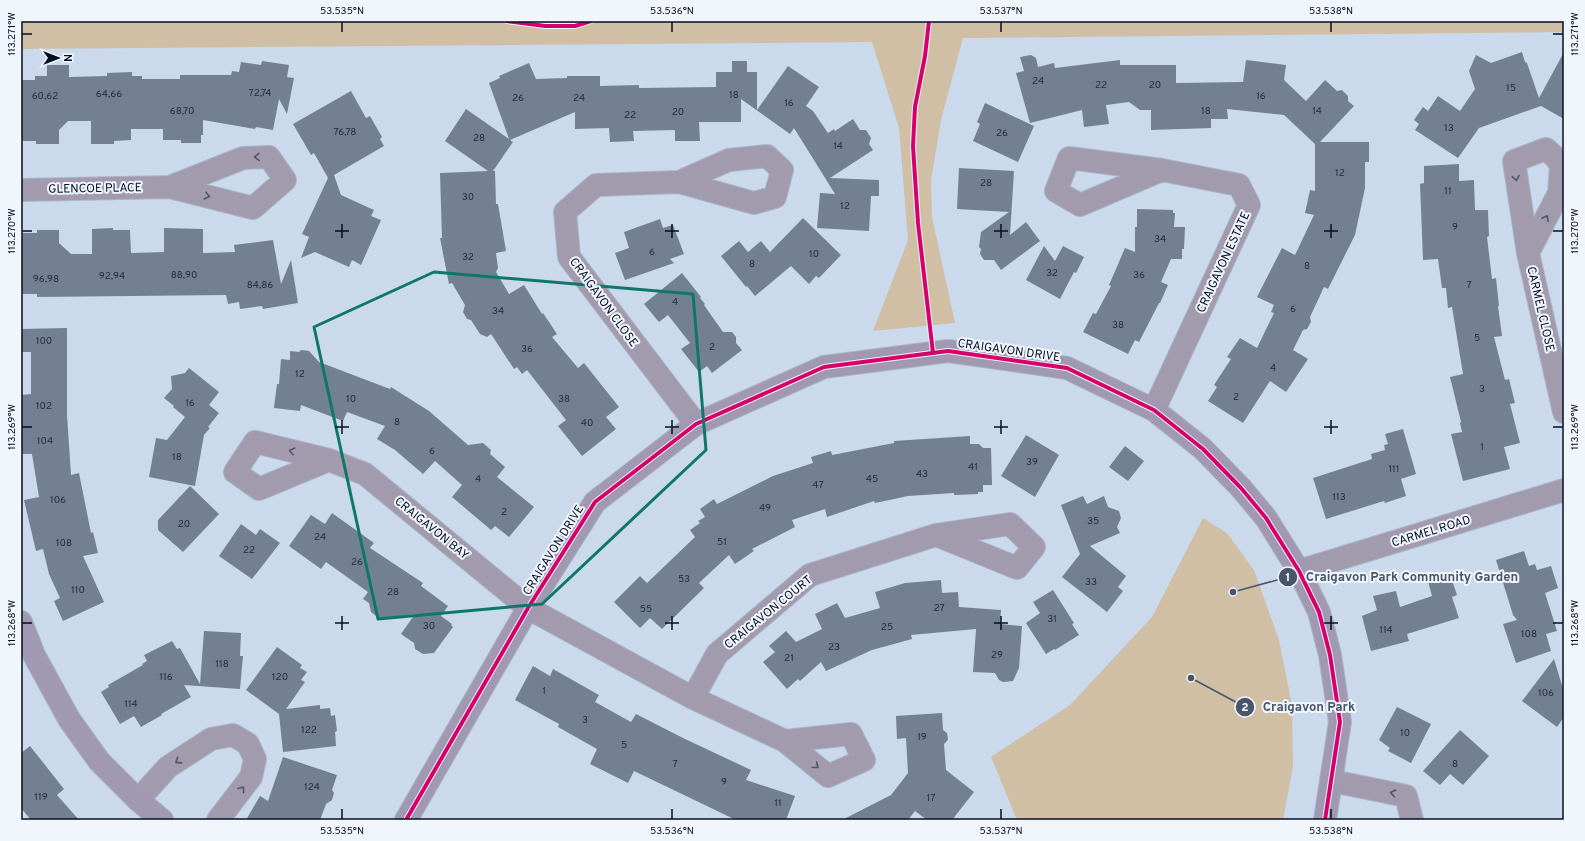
<svg xmlns="http://www.w3.org/2000/svg" width="1585" height="841" font-family="Overpass,sans-serif">
<style>
.green{fill:#d0bfa4}
.building{fill:#728092}
.lines{fill:none;stroke-linecap:round;stroke-linejoin:round}
.street-casing{stroke:#a9b5c6;stroke-width:24}
.secondary-casing{stroke:#a9b5c6;stroke-width:24}
.street{stroke:#a29bae;stroke-width:22}
.secondary{stroke:#a099b1;stroke-width:22}
.cycleway-casing{stroke:#f1f5fc;stroke-width:6}
.cycleway{stroke:#d6006c;stroke-width:4}
.oneway{stroke:#525569}
.marked{fill:none;stroke:#0f766e;stroke-width:3;stroke-linejoin:round}
.ticks{fill:none;stroke:#030f24;stroke-width:1.5}
.labels{text-anchor:middle;stroke-width:4;stroke-linejoin:round;paint-order:stroke}
.number-label{font-size:10px;fill:#1f2b40}
.street-label{font-size:12px;fill:#030f24;stroke:#f1f5fc}
.leader{fill:none;stroke:#49566a;stroke-width:1.5}
.callout-dot{fill:#49566a;stroke:#f1f5fc;stroke-width:1.5}
.mark-label{font-size:12px;text-anchor:middle;font-weight:bold;fill:#fff}
.callout-label{font-size:13px;text-anchor:middle;font-weight:bold;fill:#49566a;stroke:#f1f5fc;stroke-width:4;stroke-linejoin:round;paint-order:stroke}
.neatline{fill:none;stroke:#030f24;stroke-width:1.5}
.ticks-label{font-size:10px;text-anchor:middle;fill:#030f24}
</style>
<rect width="100%" height="100%" fill="#cbd9ed"/>
<path class="green" d="M21,21H1564V32L963,38L941,120L931,181L932,217L955,323L873,331L908,240L899,128L872,42L21,49Z
M1203,518L1227,533L1254,570L1279,640L1292,705L1293,767L1283,820H1017L991,757L1070,705L1152,617Z"/>
<path class="building" d="M1522,52L1525,62L1527,63L1539,98L1564,52V119L1541,106L1479,128L1458,158L1415,130L1419,124L1414,120L1423,107L1428,111L1438,96L1460,111L1475,89L1469,71L1476,55L1491,63Z
M1031,55L1036,58L1038,67L1054,63L1055,68L1120,60V65H1176V83L1243,82L1246,60L1286,65L1284,80L1306,101L1325,80L1337,91L1342,90L1348,96V101L1354,106L1320,142H1369V162H1365V188L1355,235L1328,289L1324,287L1310,317L1311,322L1307,329L1303,330L1293,350L1308,359L1286,392L1270,381L1243,423L1208,401L1217,387L1214,385L1231,359L1227,357L1240,338L1257,348L1274,313L1271,312L1274,305L1257,297L1282,248L1295,255L1314,215L1305,213L1310,190L1315,191V144L1284,115L1227,109L1228,119H1211V128L1151,130V110H1140L1129,102L1106,105L1109,124L1084,127L1082,110L1030,123L1016,73L1024,71L1020,57Z
M262,61L289,65L287,77L294,78L287,114L279,99L273,130L256,127L255,129L203,120V135H201V143H181V140H163V129H131V140L114,141V144H91V121H68L59,130V144H36V141H21V80H35V76H47V65H69V77L107,76V73L132,72V76H142V79H180V75H231L232,71L239,72L241,62L261,65Z
M732,61H747V72H757V110L788,66L819,87L806,106L813,111L828,133L834,129L835,131L853,119L860,130H866L871,138L869,144L873,150L830,178L879,180V196H871L869,231L817,228L820,193L835,194L794,128L790,134L741,99V122H699L700,141H675V130L633,131L634,141L610,142L609,128L575,129V112L510,140L513,142L493,171H495L496,204H498L506,251L496,253L498,268L496,272L509,294L524,285L542,314L543,313L557,334L552,337L578,368L584,363L619,407L606,417L616,429L582,456L558,426L566,420L527,370L522,374L517,367L514,369L491,334L487,337L480,334L471,320L467,319L463,312L465,305L452,283L449,284L440,238H442L440,173L488,171L445,141L466,109L509,139L489,83L500,78L499,76L529,63L536,79L567,78V76H600V86L639,85V88L716,87V72H732Z
M351,91L366,118L370,116L382,137L380,139L384,146L334,175L341,195L374,210L371,216L381,220L361,265L352,260L349,267L315,252L301,258L309,237L302,234L328,178L314,153L311,155L293,124Z
M985,103L1034,126L1018,162L973,141L980,124L977,122Z
M1459,164V181L1474,180L1475,210H1488L1489,236L1487,237L1492,279L1496,278L1499,306H1498L1502,336L1494,337L1505,380L1509,379L1515,403L1510,404L1520,443L1504,447L1510,469L1463,481L1451,434L1462,432L1460,423L1461,422L1450,377L1463,374L1452,307L1448,308L1446,288H1442L1438,259L1423,260L1420,184L1424,183V166Z
M959,168L1014,171L1010,235L1026,222L1040,241L1001,270L994,260H984L980,254L981,249L979,247L981,232L1009,212L957,209Z
M1137,209L1173,210V213H1175L1174,227H1185L1184,249H1182V259H1171L1161,282L1168,285L1160,303H1159L1139,342L1135,340L1128,354L1083,332L1093,313L1096,314L1111,286L1109,285L1125,248L1135,252V227H1137Z
M803,218L841,255L819,278L816,276L809,284L791,266L755,296L747,286L746,287L721,256L739,241L748,252L761,241L770,252Z
M660,219L663,228L673,225L684,254L670,259L674,263L625,280L615,253L629,248L624,232Z
M113,228V230H130L131,253L164,252V228L203,229V253L235,252L234,245L273,240L281,284L291,260L298,303L263,309L262,306L240,309L239,302L228,304L226,295L37,297V294H21V233H37V230H59V243L71,254H92V229Z
M1044,246L1055,261L1063,246L1084,257L1076,273L1074,272L1060,299L1026,280Z
M682,273L701,297L700,298L705,304L704,305L723,332H732L736,337V343L742,350L712,373L707,366L699,372L681,349L690,343L668,315L659,322L644,304Z
M67,328V415L71,475L79,473L91,533L93,532L98,553L83,556L104,602L63,621L54,601L60,598L49,574L43,549L36,551L24,500L39,497L32,454H21V395L31,394V352H21V329Z
M301,350L309,351L319,362L390,389L391,387L429,411L468,445L483,443L491,450L490,454L505,467L497,477L534,507L509,537L495,526L491,530L452,497L462,485L435,461L423,474L395,450L377,439L385,426L347,412L343,421L301,405L300,411L274,408L277,384H279L281,359L290,360V351L299,352Z
M189,368L219,392L209,405L219,413L208,427L210,428L204,435L195,486L149,477L156,438L167,440L185,417L173,407L174,406L164,398L172,389L171,376L185,373Z
M1403,429L1416,474L1401,479L1406,496L1385,503L1384,501L1326,519L1313,478L1372,459L1371,454L1385,450L1384,445L1388,444L1385,434Z
M1026,435L1059,455L1035,497L1001,476Z
M970,436V444H979L983,448H991L992,485H983V492H978V494L954,495V493L908,496L875,503L874,501L827,517L825,509L792,520L795,527L752,549L754,551L735,564L729,555L699,583L704,588L662,629L650,618L640,628L614,602L640,576L647,583L695,537L690,530L700,523L698,521L705,517L700,509L714,499L717,504L773,476L813,463L811,457L831,451L832,455L894,443V441Z
M1125,446L1144,461L1128,481L1109,467Z
M190,486L219,514L183,552L158,530V520Z
M1083,496L1087,504L1104,496L1108,507L1119,511L1121,518L1117,527L1120,533L1090,546L1126,576L1118,587L1123,591L1107,612L1062,577L1080,554L1061,505Z
M332,513L374,543L370,548L423,583L421,586L448,606L441,616L452,624L451,625L453,627L434,653L423,654L415,649L414,643L401,634L415,614L380,619L371,612L369,603L363,599L368,592L326,562L321,569L289,546L311,515L325,524Z
M241,524L256,535L260,529L280,543L252,579L219,556Z
M1524,551L1529,566L1535,564L1537,570L1551,566L1558,588L1545,593L1557,631L1546,634L1551,651L1516,663L1503,624L1517,620L1513,615L1496,560Z
M1450,574L1457,595L1452,597L1459,618L1407,634L1409,641L1371,651L1362,616L1377,610L1373,596L1396,591L1400,607L1432,596L1428,581Z
M941,580L942,593L958,592L959,607L1001,610L1000,624L1022,626L1019,668L1013,681L1003,682L999,680L995,673L973,672L976,629L911,635L912,639L872,650L826,671L821,662L800,681L798,679L787,689L763,662L775,652L769,646L786,631L796,642L822,629L815,614L837,603L845,618L880,608L875,592L905,583Z
M1053,590L1074,623L1072,624L1079,635L1055,650L1054,649L1046,654L1026,623L1040,613L1033,602Z
M204,631L241,633L240,656H243L240,689L184,685L191,697L161,714L162,715L141,727L134,716L120,724L101,692L109,687L108,685L143,665L142,664L147,661L144,655L172,641L177,649L180,648L200,684Z
M277,647L302,665L300,668L307,672L301,680L305,682L286,709L320,705V709L330,708L331,716L335,715L337,731L335,732L336,746L283,752L279,714L246,690Z
M1554,659L1564,692V717L1557,727L1522,701Z
M533,666L550,676L553,669L599,695L595,702L631,722L636,714L683,738L751,770L746,780L795,796L786,820H736L634,771L628,783L590,764L597,749L558,727L559,724L515,700Z
M1397,707L1431,724L1411,763L1388,751L1390,748L1379,740Z
M942,713L943,730L947,733L948,740L944,744L946,770L974,792L952,820H927L915,811L908,820H842L891,795L908,773L906,738L897,739L896,716Z
M1460,730L1489,756L1463,785L1450,774L1440,785L1423,771Z
M30,746L64,789L57,795L79,820H31L21,808V753Z
M283,757L337,775L332,790L334,793L332,800L326,804L320,820H246L260,796L268,801Z"/>
<g class="lines">
<defs>
<path id="street" d="M767,156L782,170L775,197L754,203L679,182L729,160Z
M1069,158L1162,170L1080,205L1056,191Z
M679,182L596,185L565,212L569,257L696,424
M21,190L170,187L253,208L285,180L269,157L243,158L170,187
M1528,253L1559,193L1561,166L1556,158L1546,149L1514,161L1528,253L1564,412
M1154,410L1249,205L1239,185L1162,170
M329,460L259,489L235,472L255,442L329,460L365,474L528,608L693,698L785,741L828,776L864,760L851,734L785,741
M1010,524L1034,547L1017,568L936,535Z
M1299,571L1564,490
M693,698L717,654L810,575L936,535
M1332,781L1406,796L1412,820
M138,800L168,767L211,739L233,735L248,744L255,759L251,777L218,820"/>
<path id="secondary" d="M21,622L34,655L69,719L99,761L138,800L162,820
M406,820L528,608L595,502L696,424L824,367L948,351L1067,368L1154,410L1203,449L1241,488L1266,518L1299,571L1319,612L1330,655L1340,722L1325,820"/>
</defs>
<use href="#street" class="street-casing"/>
<use href="#secondary" class="secondary-casing"/>
<use href="#street" class="street"/>
<use href="#secondary" class="secondary"/>
<defs>
<path id="cycleway" d="M507,21L545,26H575L591,21
M929,21L925,56L915,107L913,146L918,223L933,353
M406,820L528,608L595,502L696,424L824,367L948,351L1067,368L1154,410L1203,449L1241,488L1266,518L1299,571L1319,612L1330,655L1340,722L1325,820"/>
</defs>
<use href="#cycleway" class="cycleway-casing"/>
<use href="#cycleway" class="cycleway"/>
</g>
<defs><path id="oneway-chevron" d="M-2-3.5L2.5 0L-2 3.5" fill="none" stroke-width="1.6" stroke-linecap="round" stroke-linejoin="round"/></defs>
<g class="oneway">
<use href="#oneway-chevron" transform="translate(257 157) rotate(178)"/>
<use href="#oneway-chevron" transform="translate(1516 178) rotate(81)"/>
<use href="#oneway-chevron" transform="translate(207 196) rotate(14)"/>
<use href="#oneway-chevron" transform="translate(1546 218) rotate(-63)"/>
<use href="#oneway-chevron" transform="translate(292 451) rotate(-166)"/>
<use href="#oneway-chevron" transform="translate(178 761) rotate(147)"/>
<use href="#oneway-chevron" transform="translate(816 766) rotate(39)"/>
<use href="#oneway-chevron" transform="translate(242 789) rotate(-53)"/>
<use href="#oneway-chevron" transform="translate(1393 793) rotate(-168)"/>
</g>
<path class="marked" d="M434,272L693,294L706,450L542,604L378,619L314,327Z"/>
<path class="ticks" d="M342,22V32M672,22V32M1001,22V32M1331,22V32M22,34H32M1553,34H1563M342,224V238M672,224V238M1001,224V238M1331,224V238M22,231H32M335,231H349M665,231H679M994,231H1008M1324,231H1338M1553,231H1563M342,420V434M672,420V434M1001,420V434M1331,420V434M22,427H32M335,427H349M665,427H679M994,427H1008M1324,427H1338M1553,427H1563M342,616V630M672,616V630M1001,616V630M1331,616V630M22,623H32M335,623H349M665,623H679M994,623H1008M1324,623H1338M1553,623H1563M342,809V819M672,809V819M1001,809V819M1331,809V819"/>
<g class="labels">
<g class="number-label">
<text x="1038" y="84">24</text>
<text x="1101" y="88">22</text>
<text x="1155" y="88">20</text>
<text x="1511" y="91">15</text>
<text x="260" y="96">72,74</text>
<text x="109" y="97">64,66</text>
<text x="734" y="98">18</text>
<text x="45" y="99">60,62</text>
<text x="1261" y="99">16</text>
<text x="518" y="101">26</text>
<text x="579" y="101">24</text>
<text x="789" y="106">16</text>
<text x="182" y="114">68,70</text>
<text x="1206" y="114">18</text>
<text x="1317" y="114">14</text>
<text x="678" y="115">20</text>
<text x="630" y="118">22</text>
<text x="1449" y="131">13</text>
<text x="345" y="135">76,78</text>
<text x="1002" y="136">26</text>
<text x="479" y="141">28</text>
<text x="838" y="149">14</text>
<text x="1340" y="176">12</text>
<text x="986" y="186">28</text>
<text x="1448" y="194">11</text>
<text x="468" y="200">30</text>
<text x="845" y="209">12</text>
<text x="1455" y="230">9</text>
<text x="1160" y="242">34</text>
<text x="652" y="255">6</text>
<text x="814" y="257">10</text>
<text x="468" y="260">32</text>
<text x="752" y="267">8</text>
<text x="1307" y="269">8</text>
<text x="1052" y="276">32</text>
<text x="184" y="278">88,90</text>
<text x="1139" y="278">36</text>
<text x="112" y="279">92,94</text>
<text x="46" y="282">96,98</text>
<text x="260" y="288">84,86</text>
<text x="1469" y="288">7</text>
<text x="675" y="305">4</text>
<text x="1293" y="312">6</text>
<text x="498" y="314">34</text>
<text x="1118" y="328">38</text>
<text x="1477" y="341">5</text>
<text x="44" y="344">100</text>
<text x="712" y="350">2</text>
<text x="527" y="352">36</text>
<text x="1273" y="371">4</text>
<text x="300" y="377">12</text>
<text x="1482" y="392">3</text>
<text x="1236" y="400">2</text>
<text x="351" y="402">10</text>
<text x="564" y="402">38</text>
<text x="190" y="406">16</text>
<text x="44" y="409">102</text>
<text x="397" y="425">8</text>
<text x="587" y="426">40</text>
<text x="45" y="444">104</text>
<text x="1482" y="450">1</text>
<text x="432" y="454">6</text>
<text x="177" y="460">18</text>
<text x="1032" y="465">39</text>
<text x="973" y="470">41</text>
<text x="1394" y="472">111</text>
<text x="922" y="477">43</text>
<text x="478" y="482">4</text>
<text x="872" y="482">45</text>
<text x="818" y="488">47</text>
<text x="1339" y="500">113</text>
<text x="58" y="503">106</text>
<text x="765" y="511">49</text>
<text x="504" y="515">2</text>
<text x="1093" y="524">35</text>
<text x="184" y="527">20</text>
<text x="320" y="540">24</text>
<text x="722" y="545">51</text>
<text x="64" y="546">108</text>
<text x="249" y="553">22</text>
<text x="357" y="565">26</text>
<text x="684" y="582">53</text>
<text x="1091" y="585">33</text>
<text x="78" y="593">110</text>
<text x="393" y="595">28</text>
<text x="939" y="611">27</text>
<text x="646" y="612">55</text>
<text x="1052" y="622">31</text>
<text x="429" y="629">30</text>
<text x="887" y="630">25</text>
<text x="1386" y="633">114</text>
<text x="1529" y="637">108</text>
<text x="834" y="650">23</text>
<text x="997" y="658">29</text>
<text x="789" y="661">21</text>
<text x="222" y="667">118</text>
<text x="166" y="680">116</text>
<text x="280" y="680">120</text>
<text x="544" y="694">1</text>
<text x="1546" y="696">106</text>
<text x="131" y="707">114</text>
<text x="585" y="723">3</text>
<text x="309" y="733">122</text>
<text x="1405" y="736">10</text>
<text x="922" y="740">19</text>
<text x="624" y="748">5</text>
<text x="675" y="767">7</text>
<text x="1455" y="767">8</text>
<text x="724" y="785">9</text>
<text x="312" y="790">124</text>
<text x="41" y="800">119</text>
<text x="931" y="801">17</text>
<text x="778" y="806">11</text>
</g>
<g class="street-label">
<text transform="translate(95 188) rotate(-1)" y="4">GLENCOE PLACE</text>
<text transform="translate(1223 262) rotate(-65)" y="4">CRAIGAVON ESTATE</text>
<text transform="translate(604 302) rotate(54)" y="4">CRAIGAVON CLOSE</text>
<text transform="translate(1541 309) rotate(77)" y="4">CARMEL CLOSE</text>
<text transform="translate(1009 350) rotate(8)" y="4">CRAIGAVON DRIVE</text>
<text transform="translate(432 528) rotate(39)" y="4">CRAIGAVON BAY</text>
<text transform="translate(1431 531) rotate(-17)" y="4">CARMEL ROAD</text>
<text transform="translate(553 550) rotate(-58)" y="4">CRAIGAVON DRIVE</text>
<text transform="translate(768 612) rotate(-39)" y="4">CRAIGAVON COURT</text>
</g>
</g>
<path class="leader" d="M1233 592L1288 577M1191 678L1245 707"/>
<g class="callout-dot">
<circle cx="1233" cy="592" r="4"/>
<circle cx="1191" cy="678" r="4"/>
<circle cx="1288" cy="577" r="10"/>
<circle cx="1245" cy="707" r="10"/>
</g>
<g class="mark-label">
<text x="1288" y="581">1</text>
<text x="1245" y="711">2</text>
</g>
<g class="callout-label">
<text x="1412" y="581">Craigavon Park Community Garden</text>
<text x="1309" y="711">Craigavon Park</text>
</g>
<rect width="1585" height="841" fill="none" stroke="#f1f5fc" stroke-width="44"/>
<g transform="translate(58 58) rotate(90)" stroke="#f1f5fc" stroke-width="3" paint-order="stroke">
<path d="M0-3L7 15L0 10L-7 15Z" fill="#030f24"/>
<text y="-6" font-size="11" font-weight="bold" text-anchor="middle" fill="#030f24">N</text>
</g>
<rect x="22" y="22" width="1541" height="797" class="neatline"/>
<g class="ticks-label">
<text x="342" y="14">53.535°N</text>
<text x="672" y="14">53.536°N</text>
<text x="1001" y="14">53.537°N</text>
<text x="1331" y="14">53.538°N</text>
<text transform="translate(1574 34) rotate(-90)" y="4">113.271°W</text>
<text transform="translate(11 34) rotate(-90)" y="4">113.271°W</text>
<text transform="translate(1574 231) rotate(-90)" y="4">113.270°W</text>
<text transform="translate(11 231) rotate(-90)" y="4">113.270°W</text>
<text transform="translate(1574 427) rotate(-90)" y="4">113.269°W</text>
<text transform="translate(11 427) rotate(-90)" y="4">113.269°W</text>
<text transform="translate(1574 623) rotate(-90)" y="4">113.268°W</text>
<text transform="translate(11 623) rotate(-90)" y="4">113.268°W</text>
<text x="342" y="834">53.535°N</text>
<text x="672" y="834">53.536°N</text>
<text x="1001" y="834">53.537°N</text>
<text x="1331" y="834">53.538°N</text>
</g>
</svg>
